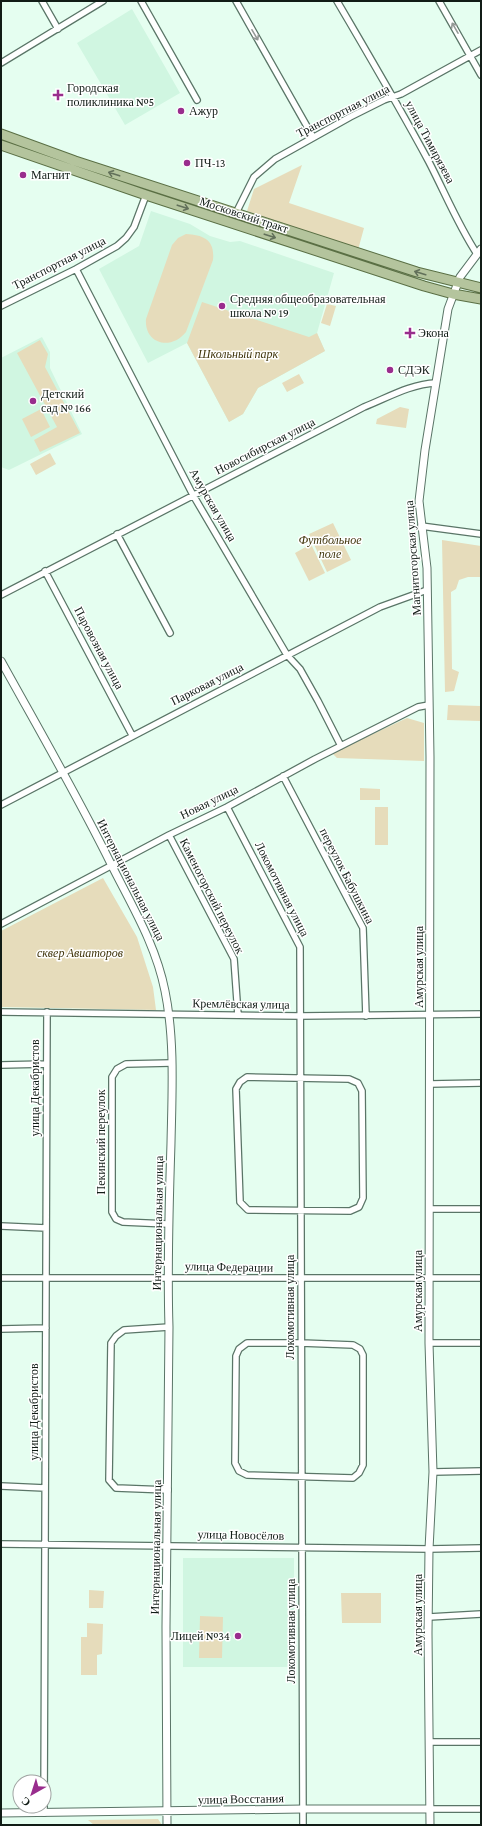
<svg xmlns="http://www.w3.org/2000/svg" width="482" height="1826" font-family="'Crimson Pro',serif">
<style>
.built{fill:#d0f6e1}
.green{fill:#e6dcbb}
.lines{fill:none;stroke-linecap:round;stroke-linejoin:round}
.minor-casing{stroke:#5a7567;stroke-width:8}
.tertiary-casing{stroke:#5a7567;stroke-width:9}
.primary-casing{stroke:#5a6f44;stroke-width:11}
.minor{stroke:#fff;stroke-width:5.5}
.tertiary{stroke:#fff;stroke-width:7}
.primary{stroke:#b4c49d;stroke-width:9}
.oneway{stroke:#949996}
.oneway2{stroke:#62705a}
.poi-dot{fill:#992d8d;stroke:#fff;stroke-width:1.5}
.labels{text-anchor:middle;stroke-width:3;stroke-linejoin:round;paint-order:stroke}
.poi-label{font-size:12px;fill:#111c16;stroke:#fff;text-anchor:start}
.street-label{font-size:12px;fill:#111c16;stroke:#fff}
.park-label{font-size:12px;font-style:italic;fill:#41360d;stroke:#fff}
</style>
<rect width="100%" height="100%" fill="#e5fef0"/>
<path class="built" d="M132,9L180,93L125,125L77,43Z
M151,211L190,224L210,236L230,242L240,241L334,273L317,333L325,351L258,388L243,414L229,422L187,343L148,363L99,269L139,246Z
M42,337L50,352V368L82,434L9,470L1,467V358Z
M183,1558H294V1667H183Z"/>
<path class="green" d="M302,165L289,203L364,228L358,250L247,211L254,189Z
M186,234C204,235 215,240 213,260L186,332C171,351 144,344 146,319L172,245L178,238Z
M202,302L309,337L317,333L325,351L258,388L243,414L229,422L187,343Z
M327,304L336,306L330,326L321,323Z
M40,340L48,354L45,367L80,433L40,452L34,440L57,427L17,353Z
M299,374L304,383L287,392L282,383Z
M400,407L409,409L406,428L376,424L377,419Z
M41,409L50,427L31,437L22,419Z
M50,453L56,464L36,475L30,464Z
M333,523L351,560L327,572L309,534Z
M442,540L481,546V577H468L459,580L456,589L451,592L452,669L459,672L454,691L445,692Z
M311,544L325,573L309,581L295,553Z
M448,705L481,706V721L447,720Z
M407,718L424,723V761L337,758L332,753Z
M360,788L380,789V800H360Z
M375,807H388V845H375Z
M103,878L137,937L153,987L156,1010L1,1007V931Z
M89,1590L104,1591L103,1608H89Z
M341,1593H381V1623H342Z
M200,1616L223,1617L222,1658H199Z
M87,1623L103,1624L102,1654L97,1655V1675H81V1637H87Z
M158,1819L162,1825H94L88,1820Z"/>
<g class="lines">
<defs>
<path id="minor" d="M42,1L58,29
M141,1L197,100
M236,1L313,137
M337,1C368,54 400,108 429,162C445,193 458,225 477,254
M439,1L481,75
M1,63L103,1
M236,213L254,177L275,159L350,117L384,100L401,94L481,50
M76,269L193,495L287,655L300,669L318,701L341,746
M1,306L76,269L117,246L126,238L134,227L146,195
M421,526L481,534
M117,534L170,633
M45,571L132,735
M1,595L364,407C387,398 410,384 436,383
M283,776L363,928L366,1016
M1,805L380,607L427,590
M227,807L300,947L303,1825
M169,835L234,959L238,1015
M1,924L169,835L227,807L315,759L418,707L429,705
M1,1012L300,1016L481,1014
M1,1065L46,1064
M247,1077L349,1079L358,1083L362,1091L363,1198L359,1207L350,1211L248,1210L240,1202L236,1089L240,1082Z
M430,1084L481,1083
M429,1209H481
M168,1224L123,1222L116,1219L112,1212V1077L117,1069L126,1064L171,1063
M1,1226L46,1228
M1,1278H481
M1,1329L46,1328
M247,1343H301L353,1345L360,1349L363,1355V1465L359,1473L353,1478L247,1475L239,1471L235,1463L236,1356L239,1349Z
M429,1343H481
M433,1472L481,1471
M1,1486L45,1488
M168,1490L116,1488L109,1480L111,1343L116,1336L124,1330L169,1327
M1,1544L429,1549L481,1548
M429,1617L481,1614
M429,1742H481
M430,1809H481
M44,1813L47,1012"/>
<path id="tertiary" d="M1,661C38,728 77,795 111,864C132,906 156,945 165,991C175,1040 172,1093 171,1143C169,1205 167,1266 169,1327L166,1627L167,1825
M1,1813L303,1809H430
M430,1825L428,1633L429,1549L433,1472L429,1343L430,757L427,568L419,501L425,450L448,309L460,277L481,249"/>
<path id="primary" d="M1,134L75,161L417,272L481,288
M1,145L146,195L424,286L453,294L481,299"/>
</defs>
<use href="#minor" class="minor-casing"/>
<use href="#tertiary" class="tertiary-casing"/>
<use href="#primary" class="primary-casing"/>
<use href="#minor" class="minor"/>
<use href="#tertiary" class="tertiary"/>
<use href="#primary" class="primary"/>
</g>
<defs><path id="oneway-shaft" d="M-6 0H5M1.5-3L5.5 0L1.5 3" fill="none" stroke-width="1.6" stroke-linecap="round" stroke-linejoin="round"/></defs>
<g class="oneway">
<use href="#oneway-shaft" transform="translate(455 28) rotate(-120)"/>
<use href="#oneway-shaft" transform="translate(255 35) rotate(60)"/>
</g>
<g class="oneway2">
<use href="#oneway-shaft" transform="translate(114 174) rotate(-162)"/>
<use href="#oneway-shaft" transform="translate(183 207) rotate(18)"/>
<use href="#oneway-shaft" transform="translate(270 236) rotate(18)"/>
<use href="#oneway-shaft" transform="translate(420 273) rotate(-163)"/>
</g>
<g class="poi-dot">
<path d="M56 89h4v4h4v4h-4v4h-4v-4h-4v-4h4z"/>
<circle cx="181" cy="111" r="4"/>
<circle cx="187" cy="163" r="4"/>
<circle cx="23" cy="175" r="4"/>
<circle cx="222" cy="306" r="4"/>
<path d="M408 327h4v4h4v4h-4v4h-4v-4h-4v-4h4z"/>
<circle cx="390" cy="370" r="4"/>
<circle cx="33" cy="401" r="4"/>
<circle cx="238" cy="1636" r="4"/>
</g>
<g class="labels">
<g class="poi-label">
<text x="67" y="92">Городская<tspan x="67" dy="14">поликлиника №5</tspan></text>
<text x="189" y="115">Ажур</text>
<text x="195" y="167">ПЧ-13</text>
<text x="31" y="179">Магнит</text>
<text x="230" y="303">Средняя общеобразовательная<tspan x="230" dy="14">школа № 19</tspan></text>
<text x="418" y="337">Экона</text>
<text x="398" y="374">СДЭК</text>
<text x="41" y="398">Детский<tspan x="41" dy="14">сад № 166</tspan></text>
<text x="230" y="1640" text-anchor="end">Лицей №34</text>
</g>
<g class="street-label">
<text transform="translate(343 111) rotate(-27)" y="4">Транспортная улица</text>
<text transform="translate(430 142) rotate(62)" y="4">улица Тимирязева</text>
<text transform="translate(244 215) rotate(18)" y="4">Московский тракт</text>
<text transform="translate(59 263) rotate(-27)" y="4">Транспортная улица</text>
<text transform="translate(265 446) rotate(-27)" y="4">Новосибирская улица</text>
<text transform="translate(213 505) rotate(60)" y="4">Амурская улица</text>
<text transform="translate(413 558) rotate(-94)" y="4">Магнитогорская улица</text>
<text transform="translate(99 648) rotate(62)" y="4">Паровозная улица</text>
<text transform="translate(207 684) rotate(-27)" y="4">Парковая улица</text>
<text transform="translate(209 802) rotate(-26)" y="4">Новая улица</text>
<text transform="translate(347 876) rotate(63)" y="4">переулок Бабушкина</text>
<text transform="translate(131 880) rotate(63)" y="4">Интернациональная улица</text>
<text transform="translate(282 889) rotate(63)" y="4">Локомотивная улица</text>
<text transform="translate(212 896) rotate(63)" y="4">Каменогорский переулок</text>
<text transform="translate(419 967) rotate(-90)" y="4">Амурская улица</text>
<text transform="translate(241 1004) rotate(1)" y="4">Кремлёвская улица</text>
<text transform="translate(35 1088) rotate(-90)" y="4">улица Декабристов</text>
<text transform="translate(101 1142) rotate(-90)" y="4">Пекинский переулок</text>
<text transform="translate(158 1223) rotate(-89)" y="4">Интернациональная улица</text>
<text transform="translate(229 1267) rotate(1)" y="4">улица Федерации</text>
<text transform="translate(418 1291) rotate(-90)" y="4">Амурская улица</text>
<text transform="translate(290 1307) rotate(-90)" y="4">Локомотивная улица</text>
<text transform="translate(34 1412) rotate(-90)" y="4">улица Декабристов</text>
<text transform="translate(241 1535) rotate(1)" y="4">улица Новосёлов</text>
<text transform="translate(156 1547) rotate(-89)" y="4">Интернациональная улица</text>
<text transform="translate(418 1615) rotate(-90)" y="4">Амурская улица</text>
<text transform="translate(291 1631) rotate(-90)" y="4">Локомотивная улица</text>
<text transform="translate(241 1799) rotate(-1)" y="4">улица Восстания</text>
</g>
<g class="park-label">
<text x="238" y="358">Школьный парк</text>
<text x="330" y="544">Футбольное<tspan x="330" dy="14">поле</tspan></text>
<text x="80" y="957">сквер Авиаторов</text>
</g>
</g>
<rect width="482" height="1826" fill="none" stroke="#111c16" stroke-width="4"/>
<g transform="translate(32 1794) rotate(219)"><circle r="19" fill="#ffffff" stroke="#a0a4a2"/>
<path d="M0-3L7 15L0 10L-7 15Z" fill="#992d8d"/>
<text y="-6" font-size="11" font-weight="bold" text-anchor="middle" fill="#111c16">С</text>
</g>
</svg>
